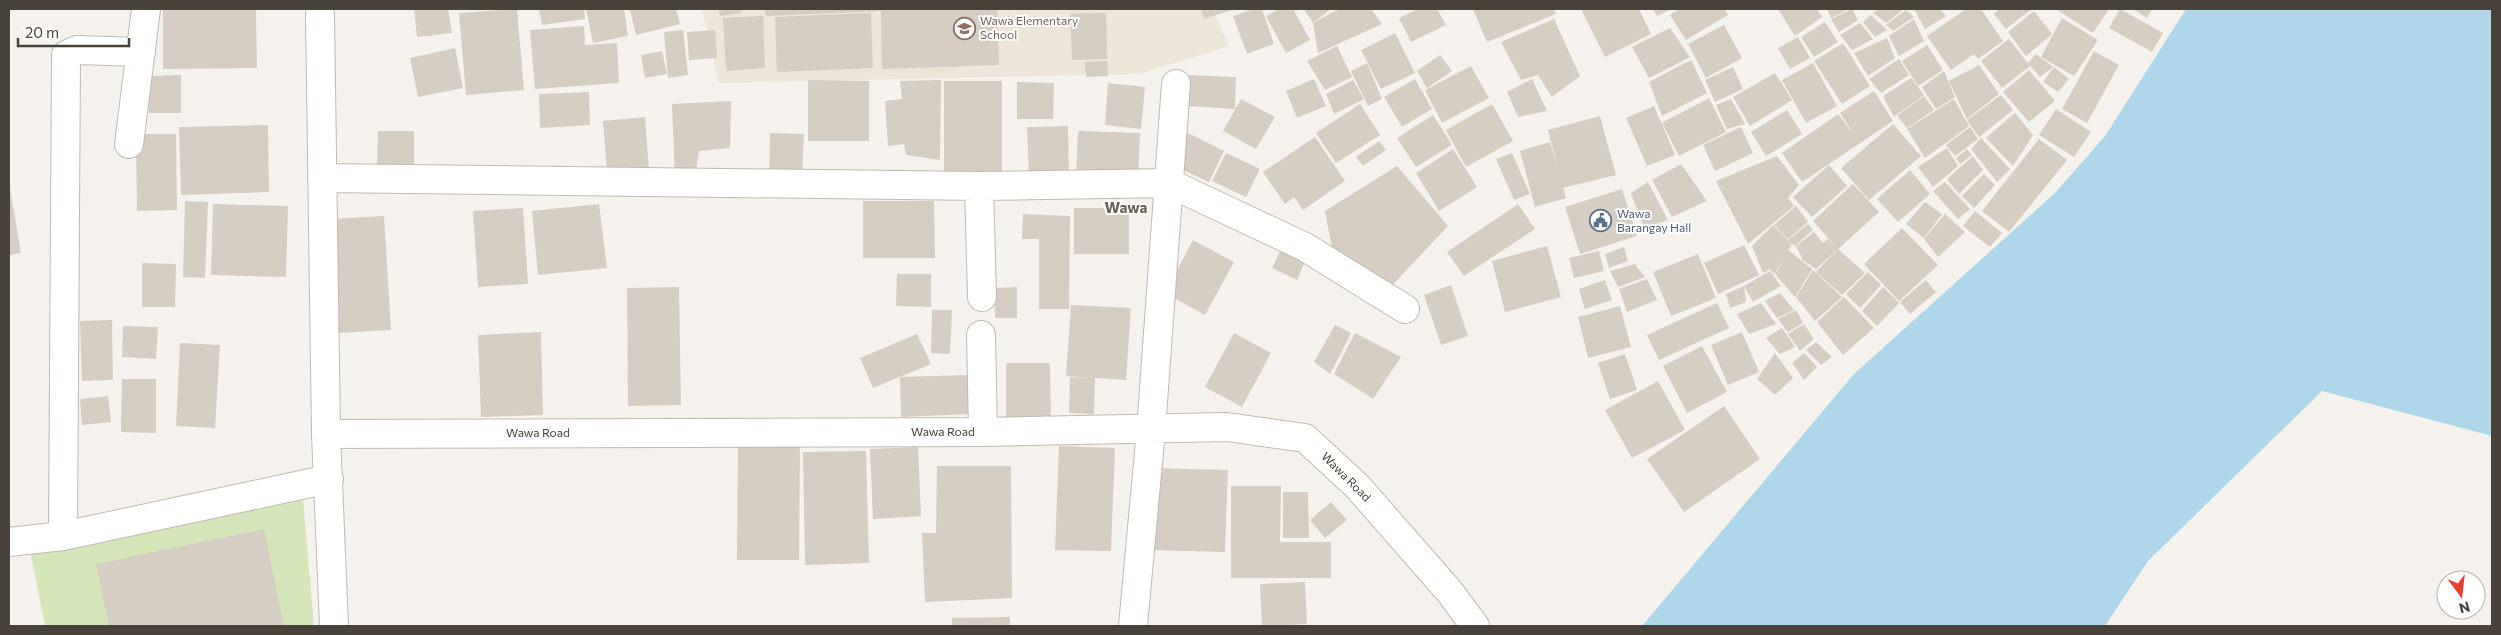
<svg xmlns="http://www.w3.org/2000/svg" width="2501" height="635" font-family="Commissioner,sans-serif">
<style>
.education{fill:#ede5d8}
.green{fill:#d5e6b9}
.water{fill:#afd7ec}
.building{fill:#d6cdc3}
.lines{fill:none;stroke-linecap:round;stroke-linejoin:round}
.minor-casing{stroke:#c0b9b0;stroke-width:30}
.minor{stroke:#fff;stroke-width:28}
.labels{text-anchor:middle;stroke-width:4;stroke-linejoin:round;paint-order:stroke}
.education-label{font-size:12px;fill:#785e54;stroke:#fff;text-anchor:start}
.service-label{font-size:12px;fill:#4e5e75;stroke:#fff;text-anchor:start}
.street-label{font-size:12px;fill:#49423a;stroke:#fff}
.quarter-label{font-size:15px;font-weight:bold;fill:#6b5f52;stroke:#fff}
</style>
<rect width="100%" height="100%" fill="#f5f2ed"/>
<path class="education" d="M702,9H1213L1229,46L1140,74L719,83Z"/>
<path class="green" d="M303,500L314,626H45L30,550Z"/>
<path class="water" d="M2186,9H2492V436L2322,391L2148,561L2105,626H1642L1854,374L2055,193L2105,136Z"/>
<path class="building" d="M163,9H256L257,68L163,69Z
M414,9H448L452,33L417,37Z
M517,9L524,90L466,95L459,13Z
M539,9H584L585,19L542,25Z
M586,9H624L628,36L593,43Z
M637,9H676L680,24L636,35L630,10Z
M719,9H741V13L720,16Z
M765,9H997L999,65L882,69L881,11L766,16Z
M1201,9H1235L1204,19Z
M1254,9H1262L1274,44L1247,54L1233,16Z
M1279,9H1293L1310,40L1286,53L1266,16Z
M1304,9H1331L1313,23Z
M1339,9H1371L1382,24L1318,53L1313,23Z
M1418,9H1437L1446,25L1411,42L1399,18Z
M1473,9H1554L1556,14L1487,42Z
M1581,9H1639L1651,34L1605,57Z
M1653,9H1671L1657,16Z
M1680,9H1724L1728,15L1686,40L1670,15Z
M1778,9H1817L1822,17L1795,36Z
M1827,9H1849L1831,18Z
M1852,9L1858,20L1839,32L1831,19Z
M1879,9H1901L1902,10L1887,23L1873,13Z
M1914,9H1940L1946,16L1925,29Z
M1966,9H1981L2003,41L1978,59L1974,54L1951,70L1927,36Z
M2000,9H2032L2006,29L1994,14Z
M2056,9H2109L2093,33Z
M2120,9L2163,33L2152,52L2109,28Z
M2133,9H2152L2147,18Z
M1906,10L1914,17L1893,31L1886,25Z
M2034,11L2052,34L2026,56L2008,32Z
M871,13L873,68L777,72L775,17Z
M1106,13L1107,59L1072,60L1070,14Z
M1871,15L1887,30L1875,37L1863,22Z
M763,16L765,68L726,71L723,18Z
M2062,18L2098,40L2074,76L2041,57Z
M1554,19L1580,76L1552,97L1538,75L1521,80L1501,42Z
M1914,19L1924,41L1899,56L1889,36Z
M1825,22L1838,42L1814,57L1801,37Z
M1860,23L1873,39L1852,50L1840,35Z
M1724,25L1742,58L1706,78L1688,44Z
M584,26L585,45L617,43L619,83L535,89L530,30Z
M1670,28L1690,57L1649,78L1632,47Z
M683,30L688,75L668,78L664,32Z
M715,30L717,58L689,60L687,32Z
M1395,33L1415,73L1381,89L1361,50Z
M1798,37L1810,58L1790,69L1778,48Z
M1887,38L1895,58L1868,76L1854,53Z
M2009,39L2030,66L2002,88L1981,61Z
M1843,43L1870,86L1842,104L1814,61Z
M1927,45L1943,70L1918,86L1902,61Z
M1337,46L1352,77L1325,90L1307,61Z
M455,48L463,88L418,97L410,58Z
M662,51L667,74L645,78L641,55Z
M2094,51L2119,65L2087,123L2062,109Z
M2036,54L2053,67L2040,77L2028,63Z
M1440,55L1452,71L1427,88L1417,71Z
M1899,59L1909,75L1881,93L1869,79Z
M1691,60L1707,93L1662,116L1649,82Z
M1107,61L1108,76L1086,77L1085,62Z
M1367,63L1382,99L1368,106L1351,71Z
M1813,63L1837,106L1806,123L1782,80Z
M1979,65L1999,94L1967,119L1949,81Z
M1471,66L1489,98L1442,123L1425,90Z
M1733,67L1743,89L1715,102L1705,80Z
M2054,67L2069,79L2058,92L2043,82Z
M2029,70L2055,101L2029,122L2003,92Z
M1944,71L1955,97L1936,109L1922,87Z
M1775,73L1792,100L1750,126L1733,97Z
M181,75V113H149L148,76Z
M1189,75L1236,77L1235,109L1187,106Z
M1911,78L1924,95L1894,117L1883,96Z
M1314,79L1326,106L1297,118L1286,91Z
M1415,79L1432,109L1402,127L1384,97Z
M1532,79L1547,111L1518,117L1507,92Z
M808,80L869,81V141H808Z
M941,80L940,160L906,155L904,144L888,146L885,101L902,99L900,81Z
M1353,80L1364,99L1334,114L1326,94Z
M944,81H1002V175L944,176Z
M1017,82L1054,83L1053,119H1017Z
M1108,83L1145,87L1141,129L1105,125Z
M1874,91L1893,121L1802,182L1782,153L1838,114L1854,135L1840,113Z
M589,92L590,125L540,128L539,94Z
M2001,95L2013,110L1979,137L1967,120Z
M1924,96L1934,110L1907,128L1897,116Z
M1709,98L1726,132L1679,156L1662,123Z
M1241,99L1275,117L1256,149L1223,131Z
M1731,99L1745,124L1727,129L1716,105Z
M1954,99L1969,126L1925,158L1907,129Z
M731,101L730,148L699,151L695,177L675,180L672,104Z
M1360,104L1380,135L1336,163L1316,133Z
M1492,104L1513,141L1466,167L1446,130Z
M1654,106L1675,155L1647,166L1626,118Z
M2056,109L2091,132L2074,157L2039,135Z
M1787,110L1802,134L1766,156L1751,132Z
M2015,113L2033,135L2013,166L1986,138Z
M1433,115L1452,145L1416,167L1397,138Z
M1600,116L1616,175L1563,188L1566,198L1535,207L1520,151L1550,142L1558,168L1548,130Z
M645,117L649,170L607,173L603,121Z
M1893,124L1921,156L1869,200L1841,168Z
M268,125L269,192L181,195L179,127Z
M1068,126L1069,177L1029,178L1027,127Z
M1741,127L1753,153L1715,171L1703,145Z
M1970,127L1978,139L1955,156L1946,145Z
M378,131H414V170L377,169Z
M1078,131L1140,133L1138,180L1076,177Z
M770,133L804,134L802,174H769Z
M1188,133L1224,151L1209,182L1172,165Z
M136,134H176L177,210L137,211Z
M1315,137L1345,181L1303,210L1294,197L1285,204L1263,172Z
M1981,138L2010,169L1997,182L1971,149Z
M2039,139L2067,160L2009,232L1982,211Z
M1379,141L1386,150L1363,166L1356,157Z
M1947,148L1958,166L1933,187L1918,167Z
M1453,149L1477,187L1439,211L1416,173Z
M1967,149L1972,155L1960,164L1956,158Z
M1226,153L1260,169L1246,197L1212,181Z
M1512,153L1530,194L1514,200L1496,159Z
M1777,156L1799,185L1788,198L1794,206L1748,244L1716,181Z
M1973,156L1983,170L1959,194L1947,179Z
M1681,164L1707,201L1672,217L1652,180Z
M1829,165L1847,186L1812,217L1793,197Z
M1397,166L1448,226L1386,292L1332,248L1325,211Z
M1910,170L1930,194L1898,222L1877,199Z
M1984,174L1995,185L1974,208L1962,196Z
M1648,182L1668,220L1644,228L1631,193Z
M1945,182L1970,209L1958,219L1933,191Z
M9,183L21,253L9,255Z
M1853,184L1879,212L1816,269L1801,259L1802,258L1796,246L1814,232L1823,243L1828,239L1835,246L1813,221Z
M1622,189L1637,236L1580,254L1565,207Z
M185,201L208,202L205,278L183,277Z
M863,201H934L935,258H863Z
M1925,202L1942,214L1924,238L1906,224Z
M213,204L288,206L286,277L211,275Z
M599,204L607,268L538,275L532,211Z
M1518,204L1535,229L1464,276L1447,252Z
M1796,206L1808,222L1788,239L1774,225Z
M523,208L528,284L478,287L473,211Z
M1074,208H1129V254H1074Z
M1975,211L2002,233L1990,247L1963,226Z
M1023,214L1070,216L1069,309H1039V239H1022Z
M1945,214L1965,232L1938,257L1924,239Z
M384,216L391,330L339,333L333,219Z
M1808,224L1813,230L1795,246L1788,240Z
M1773,225L1792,244L1788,250L1812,269L1795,297L1775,274L1783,261L1774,274L1768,267L1769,270L1763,273L1752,246Z
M1902,228L1938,265L1899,301L1864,264Z
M1193,240L1234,262L1205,315L1165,293Z
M1744,245L1759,275L1718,294L1704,263Z
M1547,246L1561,297L1505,312L1492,261Z
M1282,247L1306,259L1297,280L1272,268Z
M1624,247L1628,261L1609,268L1605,254Z
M1838,249L1865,273L1842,295L1816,272Z
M1599,251L1604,271L1574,278L1569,258Z
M1698,254L1716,298L1671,316L1653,272Z
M142,263L176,264L175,307H142Z
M1635,264L1645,277L1618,287L1610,271Z
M1813,270L1842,297L1815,321L1796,297Z
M1770,271L1781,286L1753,302L1744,286Z
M1868,272L1881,285L1860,308L1846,294Z
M897,274H931V307L896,306Z
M1647,279L1657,300L1627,312L1619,289Z
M1605,280L1612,300L1585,309L1579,289Z
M1926,280L1936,292L1910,314L1900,302Z
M1451,285L1468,336L1441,345L1424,295Z
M1744,286L1746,302L1730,308L1726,294Z
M679,287L681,405L628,406L627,288Z
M1017,287V318H995L994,288Z
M1883,287L1899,303L1877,326L1862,311Z
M1780,293L1794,310L1777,318L1765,301Z
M1844,297L1874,328L1843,355L1817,322Z
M1717,303L1729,328L1659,360L1647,335Z
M1761,303L1776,324L1749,334L1737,314Z
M1071,305L1131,308L1126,380L1066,376Z
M1620,306L1631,347L1588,358L1578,317Z
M932,310H952L950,354L931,353Z
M1796,310L1803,323L1788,332L1778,319Z
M112,320L113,380L82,381L80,321Z
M1804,324L1814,339L1800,351L1788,334Z
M1335,325L1351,333L1330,374L1314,362Z
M123,326L158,327L156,359L122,357Z
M1782,328L1795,347L1780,354L1766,338Z
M541,332L543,415L481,417L478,335Z
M1742,332L1759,372L1728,385L1711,345Z
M1234,333L1271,353L1242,407L1205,387Z
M1355,333L1401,357L1373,399L1334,374Z
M917,334L931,364L873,388L860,358Z
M1816,342L1832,357L1821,365L1806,350Z
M180,343L220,345L215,428L176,426Z
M1702,346L1727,392L1687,413L1663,366Z
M1775,353L1793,378L1775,395L1757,379Z
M1804,353L1817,367L1804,380L1792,363Z
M1625,354L1637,390L1610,399L1598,363Z
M1006,363H1050L1051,425L1006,426Z
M968,375L969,414L901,417L900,377Z
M1070,377L1095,378L1094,414L1069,413Z
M122,379H156V433L121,432Z
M1658,381L1685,430L1632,458L1605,410Z
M108,396L111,422L82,425L80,399Z
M1724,406L1760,459L1684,512L1647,459Z
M738,446H800L799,560H737Z
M1059,446L1115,448L1111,551L1055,550Z
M918,447L921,516L873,519L870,449Z
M866,451L869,563L805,565L803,452Z
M937,466H1011L1012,598L925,602L922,533H936Z
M1152,468L1228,470L1225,552L1149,550Z
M1231,486H1281L1280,542H1331V578H1231Z
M1283,492H1308L1309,538H1283Z
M1331,502L1347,520L1325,538L1310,520Z
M264,529L284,626H109L96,564Z
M1305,582L1307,624L1262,626L1260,584Z
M1010,617V626H952V618Z"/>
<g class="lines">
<defs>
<path id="minor" d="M320,15L326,434L334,626
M129,144L146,9
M322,178L979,186L1169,183L1305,247L1405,309
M979,186L982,297
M981,335L983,432
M326,434L983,432L1227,427L1305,438L1357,486L1449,591L1475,626
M63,536L66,55L77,50L141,52
M9,542L63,536L329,479
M1133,626L1151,430L1176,84"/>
</defs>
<use href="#minor" class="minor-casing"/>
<use href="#minor" class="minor"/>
</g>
<defs>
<symbol id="school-ring" viewBox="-11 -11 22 22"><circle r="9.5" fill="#fff" stroke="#8d6e63" stroke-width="1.5"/><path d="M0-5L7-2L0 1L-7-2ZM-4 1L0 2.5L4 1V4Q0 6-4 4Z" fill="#8d6e63"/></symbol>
<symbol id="civic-ring" viewBox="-11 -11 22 22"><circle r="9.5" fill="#fff" stroke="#5c6f8a" stroke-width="1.5"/><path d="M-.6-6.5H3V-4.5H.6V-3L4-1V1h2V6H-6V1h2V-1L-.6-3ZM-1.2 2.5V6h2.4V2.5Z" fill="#5c6f8a"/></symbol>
</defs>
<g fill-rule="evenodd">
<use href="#school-ring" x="952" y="16" width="25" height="25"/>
<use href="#civic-ring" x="1588" y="208" width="25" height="25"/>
</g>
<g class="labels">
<g class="education-label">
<text x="980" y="25">Wawa Elementary<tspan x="980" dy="14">School</tspan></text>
</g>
<g class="service-label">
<text x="1617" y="218">Wawa<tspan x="1617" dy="14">Barangay Hall</tspan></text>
</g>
<g class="street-label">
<text x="943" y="436">Wawa Road</text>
<text x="538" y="437">Wawa Road</text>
<text transform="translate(1346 477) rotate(45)" y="4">Wawa Road</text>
</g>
<g class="quarter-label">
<text x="1126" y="213">Wawa</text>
</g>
</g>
<rect width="2501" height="635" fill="none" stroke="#49423a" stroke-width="20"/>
<g transform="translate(2461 595) rotate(165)"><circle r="24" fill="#ffffff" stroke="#b6b3b0"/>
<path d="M0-4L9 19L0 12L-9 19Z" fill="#e93d2f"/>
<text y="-8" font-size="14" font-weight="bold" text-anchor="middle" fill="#49423a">N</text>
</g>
<path d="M18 38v8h111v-8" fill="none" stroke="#49423a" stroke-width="2.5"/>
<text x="25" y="38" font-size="15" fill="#49423a" stroke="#ffffff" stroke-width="4" paint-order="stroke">20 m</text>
</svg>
